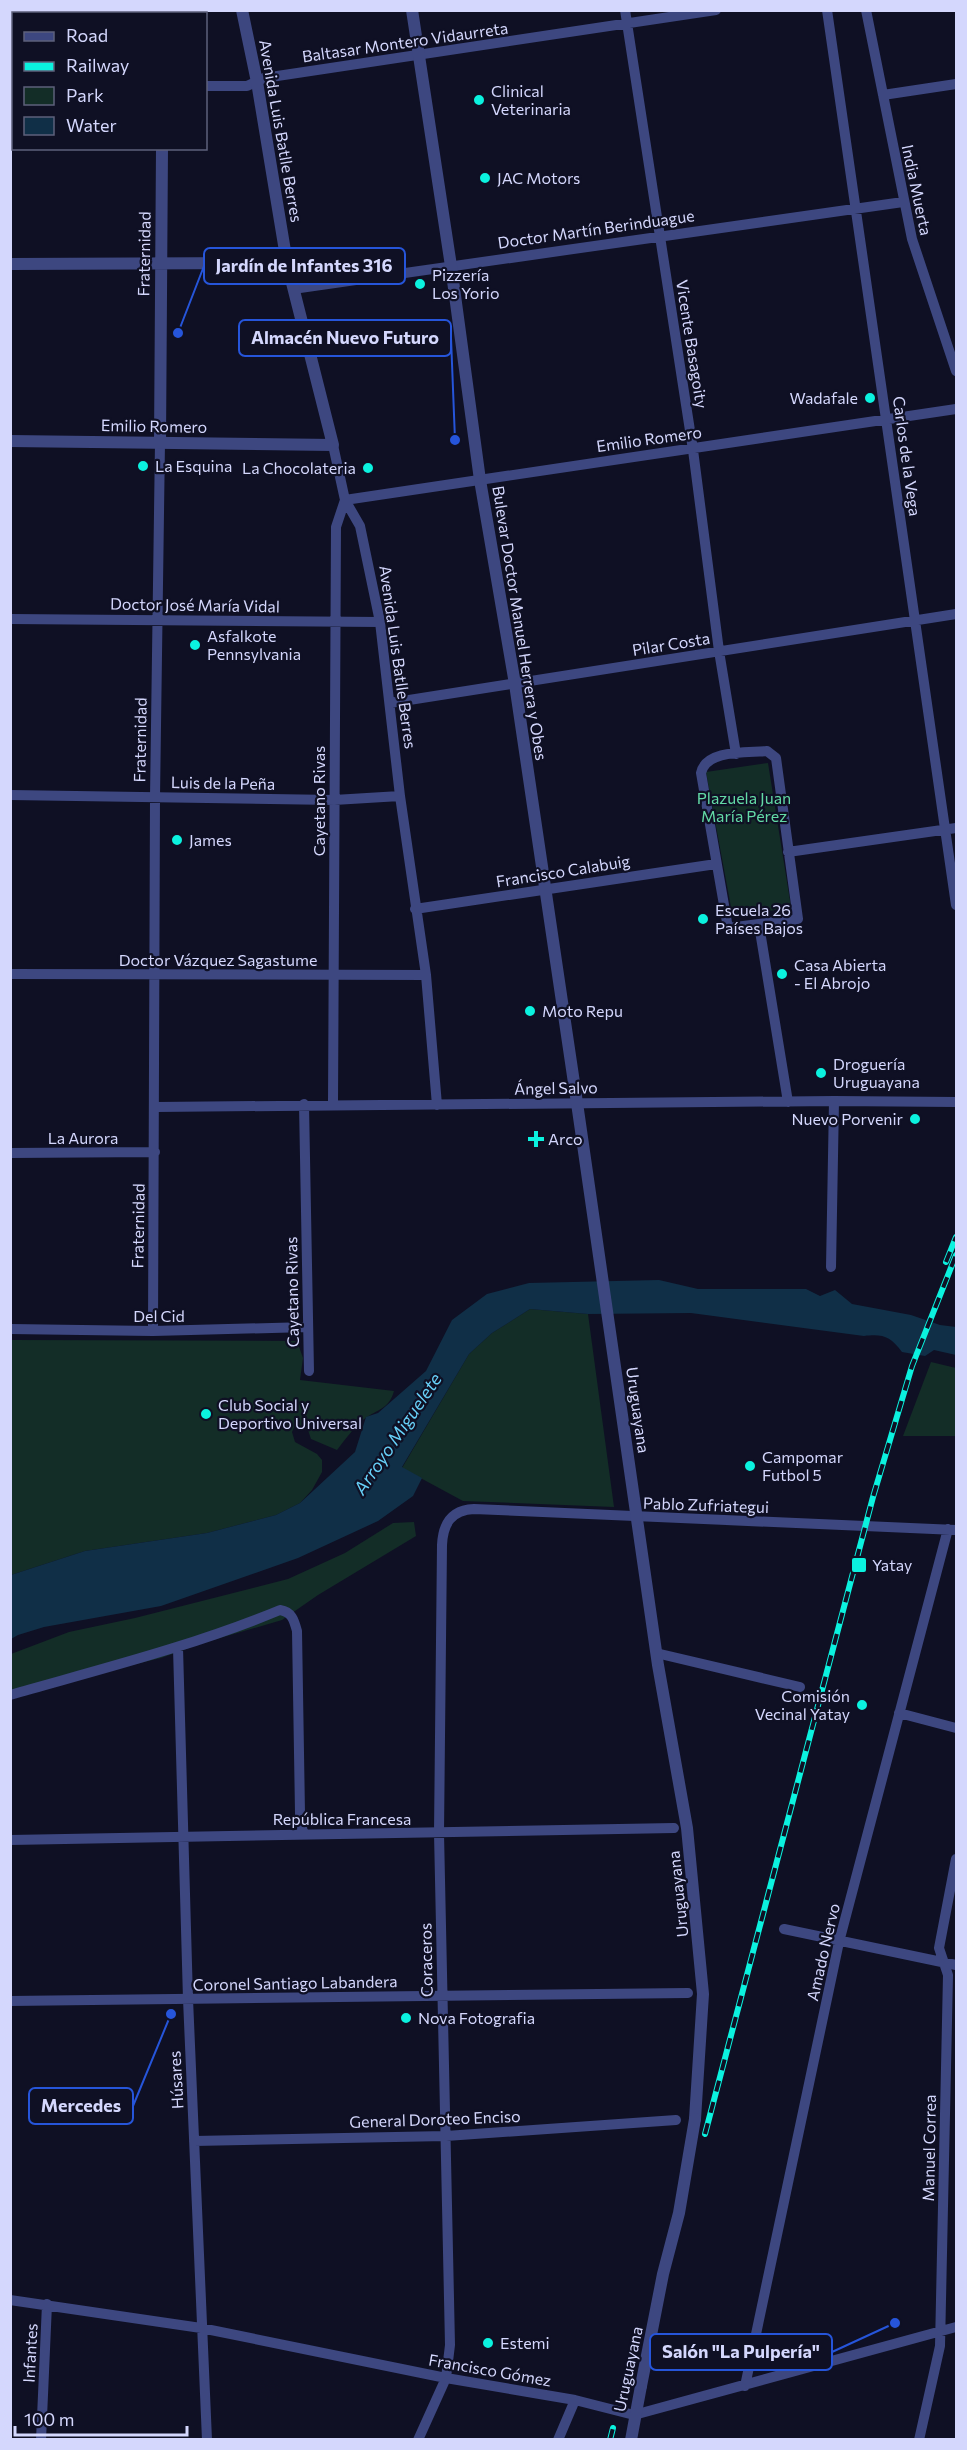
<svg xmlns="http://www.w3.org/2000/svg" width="967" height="2450" font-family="Commissioner,sans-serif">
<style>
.green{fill:#132d27}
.water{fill:#102f47}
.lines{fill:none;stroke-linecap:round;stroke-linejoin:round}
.minor{stroke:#3d4780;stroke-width:10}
.tertiary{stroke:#3d4780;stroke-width:12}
.rail-casing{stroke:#0bf2df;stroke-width:6}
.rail{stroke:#0f1024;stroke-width:4;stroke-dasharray:11;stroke-linecap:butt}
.tertiary-bridge{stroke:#3d4780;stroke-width:12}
.poi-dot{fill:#0bf2df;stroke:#0f1024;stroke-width:2}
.labels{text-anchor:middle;stroke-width:4.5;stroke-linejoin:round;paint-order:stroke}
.street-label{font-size:16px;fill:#d4d7fd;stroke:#0f1024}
.poi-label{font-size:16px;fill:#d4d7fd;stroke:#0f1024;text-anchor:start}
.park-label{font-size:16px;fill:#63daa6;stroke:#0f1024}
.water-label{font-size:18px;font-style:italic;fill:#67d0f8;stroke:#0f1024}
.leader{fill:none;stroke:#2655da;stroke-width:2}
.callout-dot{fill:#2655da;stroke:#0f1024;stroke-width:2}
.callout{fill:#0f1024;stroke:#2655da;stroke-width:2}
.callout-label{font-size:18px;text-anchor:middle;font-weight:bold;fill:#d4d7fd}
</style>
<rect width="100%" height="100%" fill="#0f1024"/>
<path class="green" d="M768,763L791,907L733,918L706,772Z
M530,1309L588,1314L614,1507L463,1501L402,1468L469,1354L492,1333Z
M10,1340L297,1341L303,1358L300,1380L394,1391C389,1408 381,1408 367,1417C356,1424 345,1440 337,1450L311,1439L307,1427L295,1425L292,1432L295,1442L317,1454L322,1460V1472L312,1490L300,1503L276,1515L207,1533L85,1551L11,1575Z
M931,1362L956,1368V1436H903Z
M414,1522L416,1536L318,1595L282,1620L203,1643L161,1658L11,1694V1654L69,1632L135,1618L288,1579L345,1553L393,1523Z"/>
<path class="water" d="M659,1280L698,1289H806L820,1296L835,1290L852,1304L911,1315L940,1325L956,1327V1355L934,1350L925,1356L902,1352C890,1336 883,1334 864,1336L691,1313L588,1314L530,1309L492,1333L469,1354L402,1467L422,1478L413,1496L378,1521L298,1558L161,1606L44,1627L18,1635L11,1639V1575L85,1551L207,1533L276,1515L300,1503L355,1452L366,1417L378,1413L426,1371L452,1320L487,1294L529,1283Z"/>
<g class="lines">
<path class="minor" d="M625,10L693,450L719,651L736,754
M827,10L956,905
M866,10L912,239L956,371
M10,85H14
M206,86H247L264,78L716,10
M883,95L956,84
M293,289L903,202
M333,445L345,500L360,526L380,622L400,796L426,975L437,1105
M345,500L956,409
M10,619L380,622
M390,703L956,614
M767,751L776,758L798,919L728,928L701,773C706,749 748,753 767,751Z
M10,795L334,800L400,796
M788,852L956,828
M415,909L716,864
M759,925L788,1102
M10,974L426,975
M304,1104L309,1371
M333,1104L336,527L345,500
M156,1107L834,1101L956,1102
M10,1153L155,1152
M831,1267L834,1101
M10,1329L153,1331L308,1327
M153,1331L155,797L160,442
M178,1648L188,1999L207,2440
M656,1653L800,1687
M10,1695C101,1669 193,1646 280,1610C292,1612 294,1620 297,1631L300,1813L303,1834
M899,1713L956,1728
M10,1840L674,1828
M784,1929L956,1965
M10,2001L688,1993
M194,2141L446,2136L676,2120
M10,2300L201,2328L446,2378L575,2400L634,2415L956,2327
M745,2386L839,1942L948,1529
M41,2440L47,2304
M418,2440L446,2378L450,2345L439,1833L442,1545C443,1524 451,1510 474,1509L956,1530
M558,2440L575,2400
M919,2440L940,2346L948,1975L939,1948L956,1859"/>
<path class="tertiary" d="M412,10L451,266L480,480L515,684L577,1103L658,1665L687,1828L703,1994L695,2119
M164,14V10
M10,264L287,263
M10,441L333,445L287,263L257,82L242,10
M160,442L162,148
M631,2440L641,2386"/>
<defs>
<path id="rail" d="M946,1262L956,1237
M705,2134L873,1497L912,1366L956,1255
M610,2440L613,2428"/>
</defs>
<use href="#rail" class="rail-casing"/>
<use href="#rail" class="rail"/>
<path class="tertiary-bridge" d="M641,2386L663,2274L679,2213L695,2119"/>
</g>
<g class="poi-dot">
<circle cx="479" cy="100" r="6"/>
<circle cx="485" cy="178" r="6"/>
<circle cx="420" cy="284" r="6"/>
<circle cx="870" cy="398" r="6"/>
<circle cx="143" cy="466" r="6"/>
<circle cx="368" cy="468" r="6"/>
<circle cx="195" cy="645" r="6"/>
<circle cx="177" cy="840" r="6"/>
<circle cx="703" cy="919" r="6"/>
<circle cx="782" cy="974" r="6"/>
<circle cx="530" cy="1011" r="6"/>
<circle cx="821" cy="1073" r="6"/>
<circle cx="915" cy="1119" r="6"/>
<path d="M533 1130h6v6h6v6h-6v6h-6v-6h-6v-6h6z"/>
<circle cx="206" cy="1414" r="6"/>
<circle cx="750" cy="1466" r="6"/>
<rect x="851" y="1557" width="16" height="16" rx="3"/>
<circle cx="862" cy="1705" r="6"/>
<circle cx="406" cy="2018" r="6"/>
<circle cx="488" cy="2343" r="6"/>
</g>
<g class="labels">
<g class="street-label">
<text transform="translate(405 42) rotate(-8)" y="6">Baltasar Montero Vidaurreta</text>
<text transform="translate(281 131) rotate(80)" y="6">Avenida Luis Batlle Berres</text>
<text transform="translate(917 190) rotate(78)" y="6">India Muerta</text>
<text transform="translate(596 229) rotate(-8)" y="6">Doctor Martín Berinduague</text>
<text transform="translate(144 254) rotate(-89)" y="6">Fraternidad</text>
<text transform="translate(692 344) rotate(81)" y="6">Vicente Basagoity</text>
<text transform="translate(154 426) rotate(1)" y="6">Emilio Romero</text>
<text transform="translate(649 439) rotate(-8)" y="6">Emilio Romero</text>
<text transform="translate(907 456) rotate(82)" y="6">Carlos de la Vega</text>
<text transform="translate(195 605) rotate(1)" y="6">Doctor José María Vidal</text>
<text transform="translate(520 623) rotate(81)" y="6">Bulevar Doctor Manuel Herrera y Obes</text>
<text transform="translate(671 644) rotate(-9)" y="6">Pilar Costa</text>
<text transform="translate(398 657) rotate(82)" y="6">Avenida Luis Batlle Berres</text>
<text transform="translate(140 740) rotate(-89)" y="6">Fraternidad</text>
<text transform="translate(223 783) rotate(1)" y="6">Luis de la Peña</text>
<text transform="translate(319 801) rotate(-90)" y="6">Cayetano Rivas</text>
<text transform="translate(563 871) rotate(-9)" y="6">Francisco Calabuig</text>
<text x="218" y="966">Doctor Vázquez Sagastume</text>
<text transform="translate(556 1088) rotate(-1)" y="6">Ángel Salvo</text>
<text x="83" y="1144">La Aurora</text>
<text transform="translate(138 1226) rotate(-89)" y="6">Fraternidad</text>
<text transform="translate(292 1292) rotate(-91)" y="6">Cayetano Rivas</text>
<text x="159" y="1322">Del Cid</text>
<text transform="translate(638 1410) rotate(82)" y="6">Uruguayana</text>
<text transform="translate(706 1505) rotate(2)" y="6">Pablo Zufriategui</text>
<text x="342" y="1825">República Francesa</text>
<text transform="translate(678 1894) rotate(-96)" y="6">Uruguayana</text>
<text transform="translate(823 1952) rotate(-77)" y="6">Amado Nervo</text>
<text transform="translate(426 1960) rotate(-91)" y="6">Coraceros</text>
<text transform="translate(295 1983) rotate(-1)" y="6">Coronel Santiago Labandera</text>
<text transform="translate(176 2080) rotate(-93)" y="6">Húsares</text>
<text transform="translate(435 2119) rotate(-2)" y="6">General Doroteo Enciso</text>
<text transform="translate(929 2148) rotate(-89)" y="6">Manuel Correa</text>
<text transform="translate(30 2353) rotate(-87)" y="6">Infantes</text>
<text transform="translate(628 2369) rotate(-78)" y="6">Uruguayana</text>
<text transform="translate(490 2370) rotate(10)" y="6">Francisco Gómez</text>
</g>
<g class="poi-label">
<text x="491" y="97">Clinical<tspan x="491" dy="18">Veterinaria</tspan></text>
<text x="497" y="184">JAC Motors</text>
<text x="432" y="281">Pizzería<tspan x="432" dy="18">Los Yorio</tspan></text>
<text x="858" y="404" text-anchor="end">Wadafale</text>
<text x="155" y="472">La Esquina</text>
<text x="356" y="474" text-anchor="end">La Chocolateria</text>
<text x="207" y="642">Asfalkote<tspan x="207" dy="18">Pennsylvania</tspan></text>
<text x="189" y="846">James</text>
<text x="715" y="916">Escuela 26<tspan x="715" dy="18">Países Bajos</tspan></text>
<text x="794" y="971">Casa Abierta<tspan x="794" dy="18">- El Abrojo</tspan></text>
<text x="542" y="1017">Moto Repu</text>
<text x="833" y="1070">Droguería<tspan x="833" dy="18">Uruguayana</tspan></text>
<text x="903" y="1125" text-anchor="end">Nuevo Porvenir</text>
<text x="548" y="1145">Arco</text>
<text x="218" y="1411">Club Social y<tspan x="218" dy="18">Deportivo Universal</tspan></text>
<text x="762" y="1463">Campomar<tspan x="762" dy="18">Futbol 5</tspan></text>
<text x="872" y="1571">Yatay</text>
<text x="850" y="1702" text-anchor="end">Comisión<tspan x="850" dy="18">Vecinal Yatay</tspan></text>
<text x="418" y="2024">Nova Fotografia</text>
<text x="500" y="2349">Estemi</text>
</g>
<g class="park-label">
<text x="744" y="804">Plazuela Juan<tspan x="744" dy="18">María Pérez</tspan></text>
</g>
<g class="water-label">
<text transform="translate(398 1434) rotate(-56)" y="6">Arroyo Miguelete</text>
</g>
</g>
<path class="leader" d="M178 333L204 266M455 440L451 338M171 2014L133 2106M895 2323L832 2352"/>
<g class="callout-dot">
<circle cx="178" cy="333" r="6"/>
<circle cx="455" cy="440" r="6"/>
<circle cx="171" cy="2014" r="6"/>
<circle cx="895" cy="2323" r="6"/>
</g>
<g class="callout">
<rect x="204" y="248" width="201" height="36" rx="6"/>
<rect x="239" y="320" width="212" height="36" rx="6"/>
<rect x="29" y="2088" width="104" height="36" rx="6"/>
<rect x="650" y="2334" width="182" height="36" rx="6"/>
</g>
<g class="callout-label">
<text x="304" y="272">Jardín de Infantes 316</text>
<text x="345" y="344">Almacén Nuevo Futuro</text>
<text x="81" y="2112">Mercedes</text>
<text x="741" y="2358">Salón "La Pulpería"</text>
</g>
<rect width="967" height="2450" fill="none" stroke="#d4d7fd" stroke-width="24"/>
<rect x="12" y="12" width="195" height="138" fill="#0f1024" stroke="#5e607b" stroke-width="1.5"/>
<rect x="24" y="32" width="30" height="9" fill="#3d4780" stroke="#5e607b" stroke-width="1.5"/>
<text x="66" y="42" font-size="18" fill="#d4d7fd">Road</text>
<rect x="24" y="62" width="30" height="9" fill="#0bf2df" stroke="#5e607b" stroke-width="1.5"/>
<text x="66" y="72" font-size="18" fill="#d4d7fd">Railway</text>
<rect x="24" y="87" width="30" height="18" fill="#132d27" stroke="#5e607b" stroke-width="1.5"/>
<text x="66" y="102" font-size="18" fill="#d4d7fd">Park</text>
<rect x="24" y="117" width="30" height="18" fill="#102f47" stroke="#5e607b" stroke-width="1.5"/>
<text x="66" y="132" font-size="18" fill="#d4d7fd">Water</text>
<path d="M15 2426v9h172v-9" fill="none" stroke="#d4d7fd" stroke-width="3"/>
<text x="24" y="2426" font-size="18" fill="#d4d7fd" stroke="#0f1024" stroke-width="4.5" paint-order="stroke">100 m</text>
</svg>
